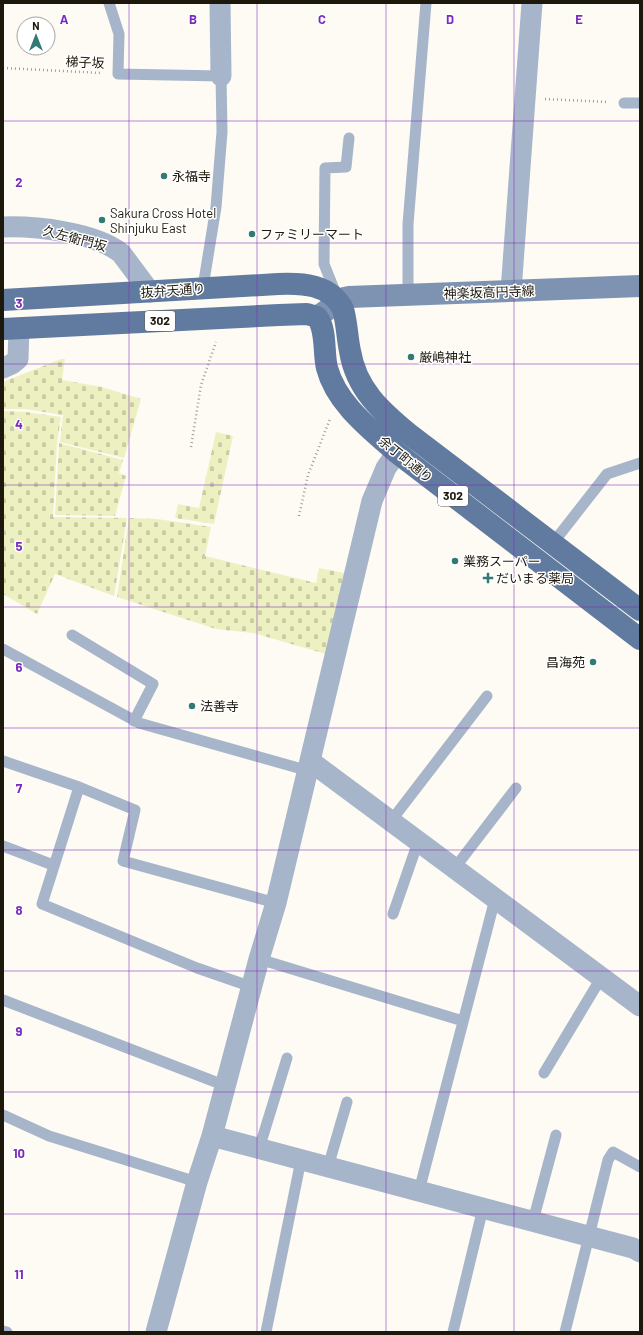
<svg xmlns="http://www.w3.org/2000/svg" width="643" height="1335" font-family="Barlow,'Noto Sans JP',sans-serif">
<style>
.cemetery{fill:url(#cemetery-stones)}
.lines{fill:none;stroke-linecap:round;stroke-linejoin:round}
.path{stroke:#a09d93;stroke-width:2.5;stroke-dasharray:1 3;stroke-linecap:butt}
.lane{stroke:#a7b5ca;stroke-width:11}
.street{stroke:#a7b5ca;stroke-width:21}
.secondary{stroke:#7e93b1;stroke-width:22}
.primary{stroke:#617a9f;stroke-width:22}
.grid{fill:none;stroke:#7b2cbf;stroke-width:1;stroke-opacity:0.55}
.poi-dot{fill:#327a73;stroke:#fff;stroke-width:1.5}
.labels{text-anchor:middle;stroke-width:3;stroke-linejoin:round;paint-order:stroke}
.shield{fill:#fff;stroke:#615d54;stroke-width:1}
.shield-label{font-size:12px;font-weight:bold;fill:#1d180b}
.street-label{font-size:13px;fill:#1d180b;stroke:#fff}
.poi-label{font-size:13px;fill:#1d180b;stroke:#fff;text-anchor:start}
.grid-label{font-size:13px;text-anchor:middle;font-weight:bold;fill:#7b2cbf;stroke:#fff;stroke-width:3;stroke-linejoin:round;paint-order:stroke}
</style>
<defs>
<pattern id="cemetery-stones" width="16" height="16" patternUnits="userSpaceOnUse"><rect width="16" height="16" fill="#edf1c1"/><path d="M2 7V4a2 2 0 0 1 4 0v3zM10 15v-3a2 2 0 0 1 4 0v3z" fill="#cbcea4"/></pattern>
</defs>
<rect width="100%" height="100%" fill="#fdfbf3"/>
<path class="cemetery" d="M61,359H65L62,380L102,387L141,399L124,458L60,442L63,415L25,409H3V382Z
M3,411L26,412L61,417L57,443L53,517L127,518L114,596L55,574L37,614L3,594Z
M216,432L233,436L214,524L175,518L178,504L199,508Z
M59,443L123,460L119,473L126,476L115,516L55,515Z
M129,518L157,519L211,527L205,556L316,583L319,568L344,573L326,654L253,633L216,629L117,597Z"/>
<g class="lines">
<path class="path" d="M3,68L102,73
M545,99L608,102
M191,447L201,385L216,342
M299,516L308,475L330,419"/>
<path class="lane" d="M109,3L119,34L118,74L221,76L222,132L216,207L203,287
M624,103H640
M336,294L324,264L325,168L346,167L349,138
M408,294V224L426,3
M553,543L607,474L640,463
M72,635L153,684L134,721
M3,649L139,723L309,771
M3,761L79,787L135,810L123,861L276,903
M79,787L42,904L197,968L252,987
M391,821L487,696
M3,846L53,865
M454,869L516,788
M393,914L418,842
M259,959L463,1021
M3,1000L226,1086
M544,1073L601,978
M3,1115L49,1136L197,1182
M259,1149L287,1058
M328,1167L347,1102
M419,1191L495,899
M533,1221L556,1135
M3,1331L7,1332
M266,1332L301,1160
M453,1332L483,1208
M565,1332L608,1160L613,1152L640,1167"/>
<path class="street" d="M220,3L221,76
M3,227C36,226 94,232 121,253L150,292
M511,291L532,3
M3,368L12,364L18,359L19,328
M310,761L640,1006
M212,1136L633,1248L640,1252
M156,1332L197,1182L212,1136L259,959L276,903L372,501L386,468L407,438"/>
<path class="secondary" d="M317,317L344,298L349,297L640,286"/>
<path class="primary" d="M3,300L278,284C303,283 330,284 343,309C347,323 347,337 350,351C356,389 381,411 409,434L640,610
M3,329L279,315L307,314L317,317C327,330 323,352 327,368C336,403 370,429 396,452L640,639"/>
</g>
<path class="grid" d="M129,3V1332M257,3V1332M386,3V1332M514,3V1332M3,121H640M3,243H640M3,364H640M3,485H640M3,607H640M3,728H640M3,850H640M3,971H640M3,1092H640M3,1214H640"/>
<g class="poi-dot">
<circle cx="164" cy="176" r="4"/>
<circle cx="102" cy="220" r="4"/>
<circle cx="252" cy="234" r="4"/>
<circle cx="411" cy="357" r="4"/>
<circle cx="455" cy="561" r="4"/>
<path d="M486 572h4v4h4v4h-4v4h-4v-4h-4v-4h4z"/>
<circle cx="593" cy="662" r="4"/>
<circle cx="192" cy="706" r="4"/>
</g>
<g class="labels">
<g class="shield">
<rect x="145" y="311" width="30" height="20" rx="3"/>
<rect x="438" y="486" width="30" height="20" rx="3"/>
</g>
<g class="shield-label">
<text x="160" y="325">302</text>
<text x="453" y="500">302</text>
</g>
<g class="street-label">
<text transform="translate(85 62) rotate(3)" y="5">梯子坂</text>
<text transform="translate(75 238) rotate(15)" y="5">久左衛門坂</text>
<text transform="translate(173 290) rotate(-4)" y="5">抜弁天通り</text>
<text transform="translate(489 292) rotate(-2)" y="5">神楽坂高円寺線</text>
<text transform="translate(406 459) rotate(39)" y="5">余丁町通り</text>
</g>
<g class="poi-label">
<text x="172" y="181">永福寺</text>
<text x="110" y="218">Sakura Cross Hotel<tspan x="110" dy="15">Shinjuku East</tspan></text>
<text x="260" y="239">ファミリーマート</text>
<text x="419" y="362">厳嶋神社</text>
<text x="463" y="566">業務スーパー</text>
<text x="496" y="583">だいまる薬局</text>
<text x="585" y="667" text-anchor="end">昌海苑</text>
<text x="200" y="711">法善寺</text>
</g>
</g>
<g class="grid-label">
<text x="64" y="24">A</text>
<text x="193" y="24">B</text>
<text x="322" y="24">C</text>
<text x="450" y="24">D</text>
<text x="579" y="24">E</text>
<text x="19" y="187">2</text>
<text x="19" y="308">3</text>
<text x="19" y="429">4</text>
<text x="19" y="551">5</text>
<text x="19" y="672">6</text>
<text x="19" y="793">7</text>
<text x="19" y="915">8</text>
<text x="19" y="1036">9</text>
<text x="19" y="1158">10</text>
<text x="19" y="1279">11</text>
</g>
<rect width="643" height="1335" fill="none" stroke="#1d180b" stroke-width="8"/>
<g transform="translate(36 36)"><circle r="19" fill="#ffffff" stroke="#a5a39d"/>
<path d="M0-3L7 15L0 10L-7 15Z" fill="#327a73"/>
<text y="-6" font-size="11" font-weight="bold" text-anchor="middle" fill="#1d180b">N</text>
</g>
</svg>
